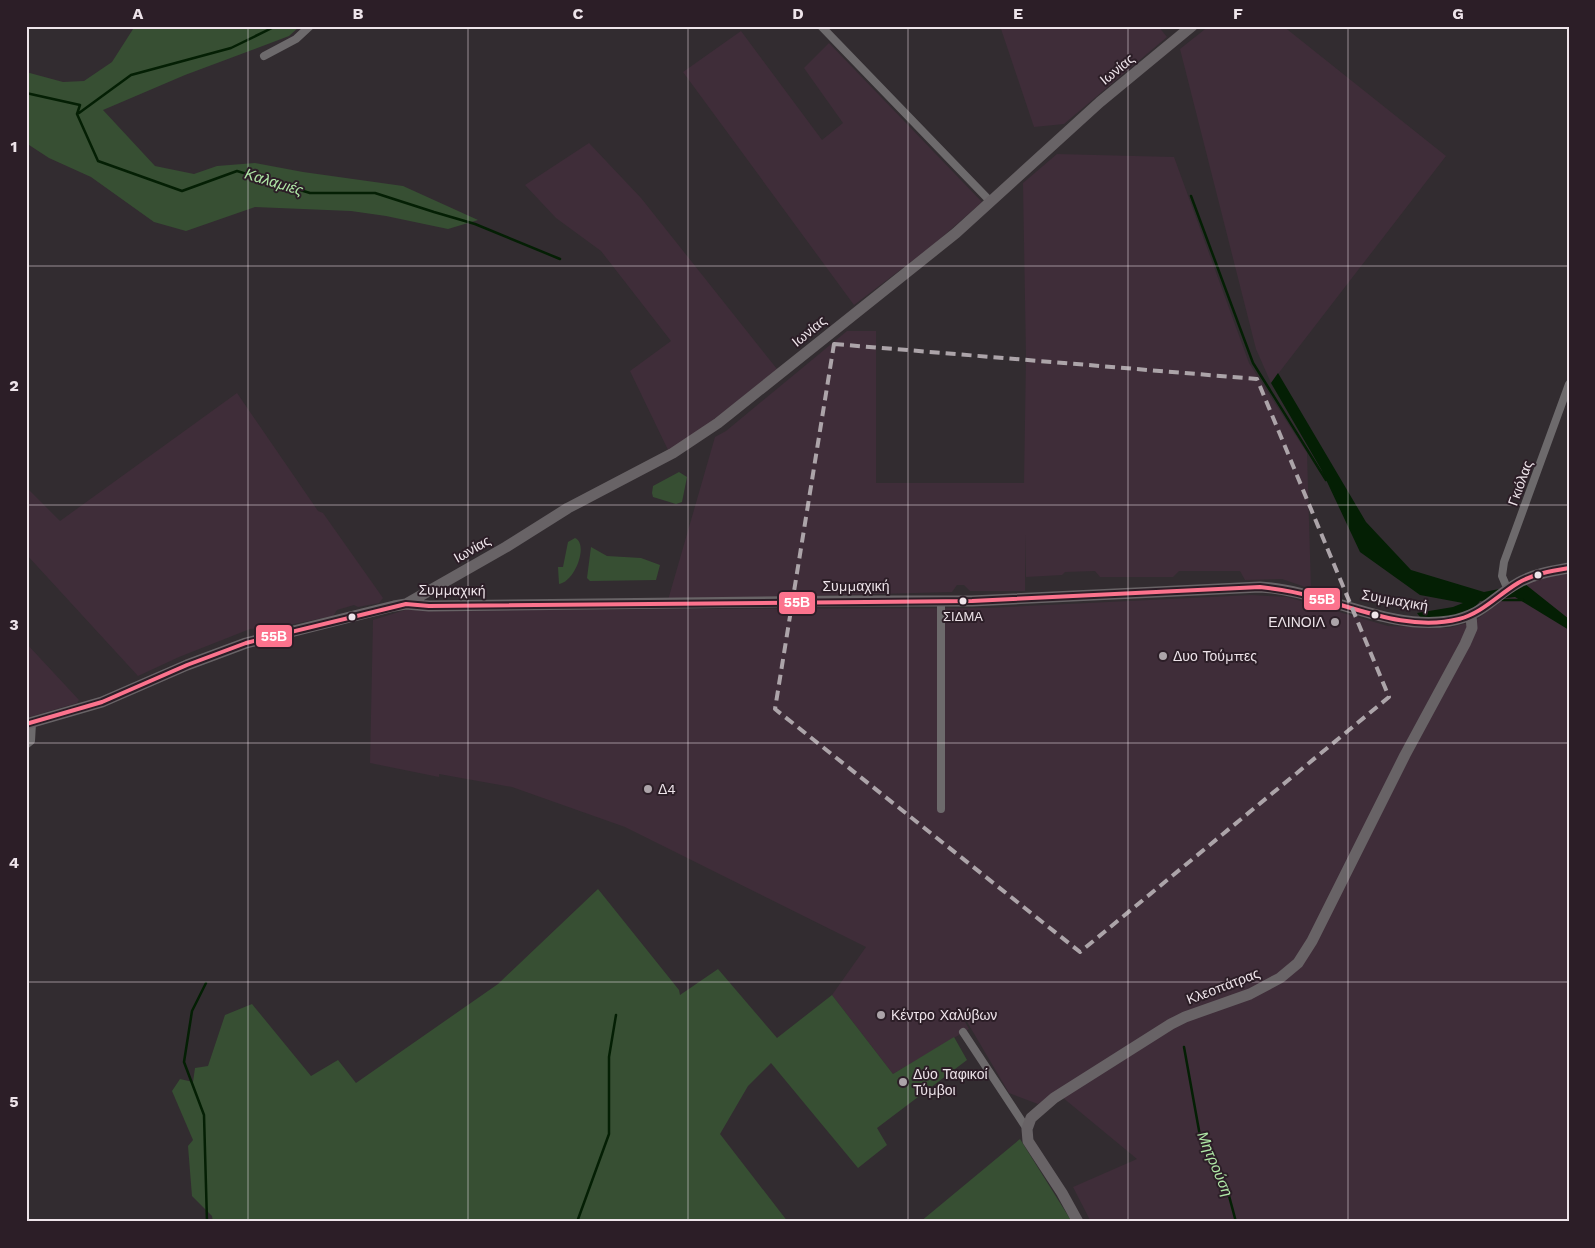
<svg xmlns="http://www.w3.org/2000/svg" width="1595" height="1248" font-family="'Work Sans',sans-serif">
<style>
.built{fill:#3f2d39}
.green{fill:#374f33}
.water{fill:#041f04}
.lines{fill:none;stroke-linecap:round;stroke-linejoin:round}
.stream{stroke:#041f04;stroke-width:2.5}
.street{stroke:#6d6a6c;stroke-width:8}
.secondary{stroke:#686366;stroke-width:11}
.bus-1-casing{stroke:#2c1e27;stroke-width:8}
.bus-1{stroke:#fc738d;stroke-width:4}
.marked{fill:none;stroke:#aca4a9;stroke-width:4;stroke-dasharray:10 6;stroke-linejoin:round}
.grid{fill:none;stroke:#eee4ea;stroke-width:1;stroke-opacity:0.55}
.bus-dot{fill:#eee4ea;stroke:#2c1e27;stroke-width:2}
.poi-dot{fill:#aca4a9;stroke:#2c1e27;stroke-width:2}
.labels{text-anchor:middle;stroke-width:4;stroke-linejoin:round;paint-order:stroke}
.bus-label{font-size:13px;fill:#eee4ea;stroke:#2c1e27}
.street-label{font-size:14px;fill:#eee4ea;stroke:#2c1e27}
.poi-label{font-size:14px;fill:#eee4ea;stroke:#2c1e27;text-anchor:start}
.water-label{font-size:15px;font-style:italic;fill:#afe7a6;stroke:#2c1e27}
.line-badge{stroke:#2c1e27;stroke-width:2}
.badge-label{font-size:14px;text-anchor:middle;font-weight:bold;fill:#fff}
.neatline{fill:none;stroke:#eee4ea;stroke-width:2}
.grid-label{font-size:16px;text-anchor:middle;font-weight:bold;fill:#eee4ea}
</style>
<rect width="100%" height="100%" fill="#322c30"/>
<path class="built" d="M1000,26H1158L1167,37L1064,124L1034,127Z
M1209,26H1283L1446,156L1271,383L1256,349L1180,49Z
M741,31L822,140L843,123L804,68L829,43L982,202L932,246L854,305L683,72Z
M589,143L641,198L777,369L724,412L669,452L630,371L671,341L601,251L556,218L525,185Z
M1057,154L1174,157L1249,363L1307,453L1311,589L1282,579L1245,580L1240,571H1179L1173,577H1100L1095,571L1065,572L1062,575L1026,577L1025,534V591H970L964,585H957L952,592L668,600L715,437L726,431L847,331H876V483H1024L1026,357L1023,183Z
M237,393L318,511L323,513L383,598L379,603L358,607L354,605L337,610L333,616L279,627L250,629L179,657L138,676L26,554V487L60,521Z
M1569,572V1222H1091L1073,1187L1137,1159L1056,1092L1038,1104L1009,1093L963,1015L959,1011L969,1029L893,1074L832,995L866,947L625,827L512,787L439,774V777L370,763L373,620L405,610L988,608L1252,595L1287,597L1388,626L1449,628L1475,621L1518,588L1537,579Z
M26,643L79,700L77,703L26,718Z"/>
<path class="green" d="M135,26H300L289,36L185,75L103,110L155,166L194,174L217,166L255,163L303,172L403,186L478,220L448,229L386,216L351,211L255,207L186,231L154,222L91,177L49,158L26,143V72L63,82L84,81L112,62Z
M679,472L687,477L682,502L676,504L653,497L652,493L653,486Z
M575,538C589,544 575,582 559,584L558,567H563L568,542Z
M591,547L607,556L641,558L660,565L656,580L590,581L587,578Z
M598,889L679,990L680,995L718,969L777,1038L832,995L893,1074L954,1037L967,1060L877,1128L887,1145L858,1168L771,1063L748,1086L720,1134L788,1222H213L212,1216L192,1196L188,1146L193,1140L172,1091L180,1079L193,1082L195,1068L208,1066L225,1015L252,1004L311,1076L338,1060L356,1083L498,984Z
M1020,1139L1072,1222H920Z"/>
<path class="water" d="M1278,373L1366,522L1411,570L1484,592L1525,584L1569,619V630L1515,597L1480,601C1468,618 1439,618 1420,617L1417,613L1453,607L1463,603L1420,595L1360,552L1321,469L1271,383Z"/>
<g class="lines">
<path class="stream" d="M26,93L80,105L77,114L98,161L182,191L237,171L310,193H375L434,212L475,224L560,259
M79,113L131,75L231,48L276,26
M1191,196L1253,363L1326,480
M1502,600H1523
M206,983L192,1011L184,1062L204,1115L207,1222
M1184,1047L1200,1136L1228,1192L1236,1222
M577,1222L609,1134V1057L616,1015"/>
<path class="street" d="M821,26L990,201
M264,56L296,39L310,26
M1508,590L1502,576L1504,562L1569,384
M941,601V809
M26,745L31,741L32,723
M963,1032L1027,1129"/>
<path class="secondary" d="M406,604L506,547L568,508L673,453L718,423L956,233L1100,102L1192,26
M26,724L102,702L187,665L246,643L394,606L406,604L429,606L846,601H972L1260,587C1322,590 1388,631 1449,621C1484,615 1491,598 1518,583C1533,574 1552,571 1569,568
M1078,1222L1062,1193L1028,1141L1027,1129L1031,1118L1054,1098L1171,1024L1185,1017L1250,994L1280,978L1298,963L1312,941L1405,755L1465,644L1472,628L1471,615"/>
<defs>
<path id="bus-1" d="M26,724L102,702L187,665L246,643L406,604L429,606L972,601L1260,587C1277,589 1293,591 1309,596C1357,608 1409,632 1459,619C1482,613 1498,595 1518,583C1533,574 1551,571 1569,568"/>
</defs>
<use href="#bus-1" class="bus-1-casing"/>
<use href="#bus-1" class="bus-1"/>
</g>
<path class="marked" d="M834,344L1257,379L1389,697L1080,952L775,709Z"/>
<path class="grid" d="M248,26V1222M468,26V1222M688,26V1222M908,26V1222M1128,26V1222M1348,26V1222M26,266H1569M26,505H1569M26,743H1569M26,982H1569"/>
<g class="bus-dot">
<circle cx="1538" cy="575" r="4.5"/>
<circle cx="963" cy="601" r="4.5"/>
<circle cx="1375" cy="615" r="4.5"/>
<circle cx="352" cy="617" r="4.5"/>
</g>
<g class="poi-dot">
<circle cx="1335" cy="622" r="5"/>
<circle cx="1163" cy="656" r="5"/>
<circle cx="648" cy="789" r="5"/>
<circle cx="881" cy="1015" r="5"/>
<circle cx="903" cy="1082" r="5"/>
</g>
<g class="labels">
<g class="bus-label">
<text x="963" y="621">ΣΙΔΜΑ</text>
</g>
<g class="street-label">
<text transform="translate(1117 69) rotate(-39)" y="5">Ιωνίας</text>
<text transform="translate(809 331) rotate(-39)" y="5">Ιωνίας</text>
<text transform="translate(1520 483) rotate(-70)" y="5">Γκιόλας</text>
<text transform="translate(472 549) rotate(-30)" y="5">Ιωνίας</text>
<text x="856" y="591">Συμμαχική</text>
<text transform="translate(452 590) rotate(1)" y="5">Συμμαχική</text>
<text transform="translate(1395 600) rotate(10)" y="5">Συμμαχική</text>
<text transform="translate(1223 986) rotate(-21)" y="5">Κλεοπάτρας</text>
</g>
<g class="poi-label">
<text x="1325" y="627" text-anchor="end">ΕΛΙΝΟΙΛ</text>
<text x="1173" y="661">Δυο Τούμπες</text>
<text x="658" y="794">Δ4</text>
<text x="891" y="1020">Κέντρο Χαλύβων</text>
<text x="913" y="1079">Δύο Ταφικοί<tspan x="913" dy="16">Τύμβοι</tspan></text>
</g>
<g class="water-label">
<text transform="translate(274 182) rotate(17)" y="5">Καλαμιές</text>
<text transform="translate(1215 1164) rotate(67)" y="5">Μητρούση</text>
</g>
</g>
<g class="line-badge">
<rect x="1303" y="587" width="38" height="24" rx="5" fill="#fc738d"/>
<rect x="778" y="591" width="38" height="24" rx="5" fill="#fc738d"/>
<rect x="255" y="624" width="38" height="24" rx="5" fill="#fc738d"/>
</g>
<g class="badge-label">
<text x="1322" y="604">55Β</text>
<text x="797" y="607">55Β</text>
<text x="274" y="641">55Β</text>
</g>
<rect width="1595" height="1248" fill="none" stroke="#2c1e27" stroke-width="55"/>
<rect x="28" y="28" width="1540" height="1192" class="neatline"/>
<g class="grid-label">
<text x="138" y="19">A</text>
<text x="358" y="19">B</text>
<text x="578" y="19">C</text>
<text x="798" y="19">D</text>
<text x="1018" y="19">E</text>
<text x="1238" y="19">F</text>
<text x="1458" y="19">G</text>
<text x="14" y="152">1</text>
<text x="14" y="391">2</text>
<text x="14" y="630">3</text>
<text x="14" y="868">4</text>
<text x="14" y="1107">5</text>
</g>
</svg>
